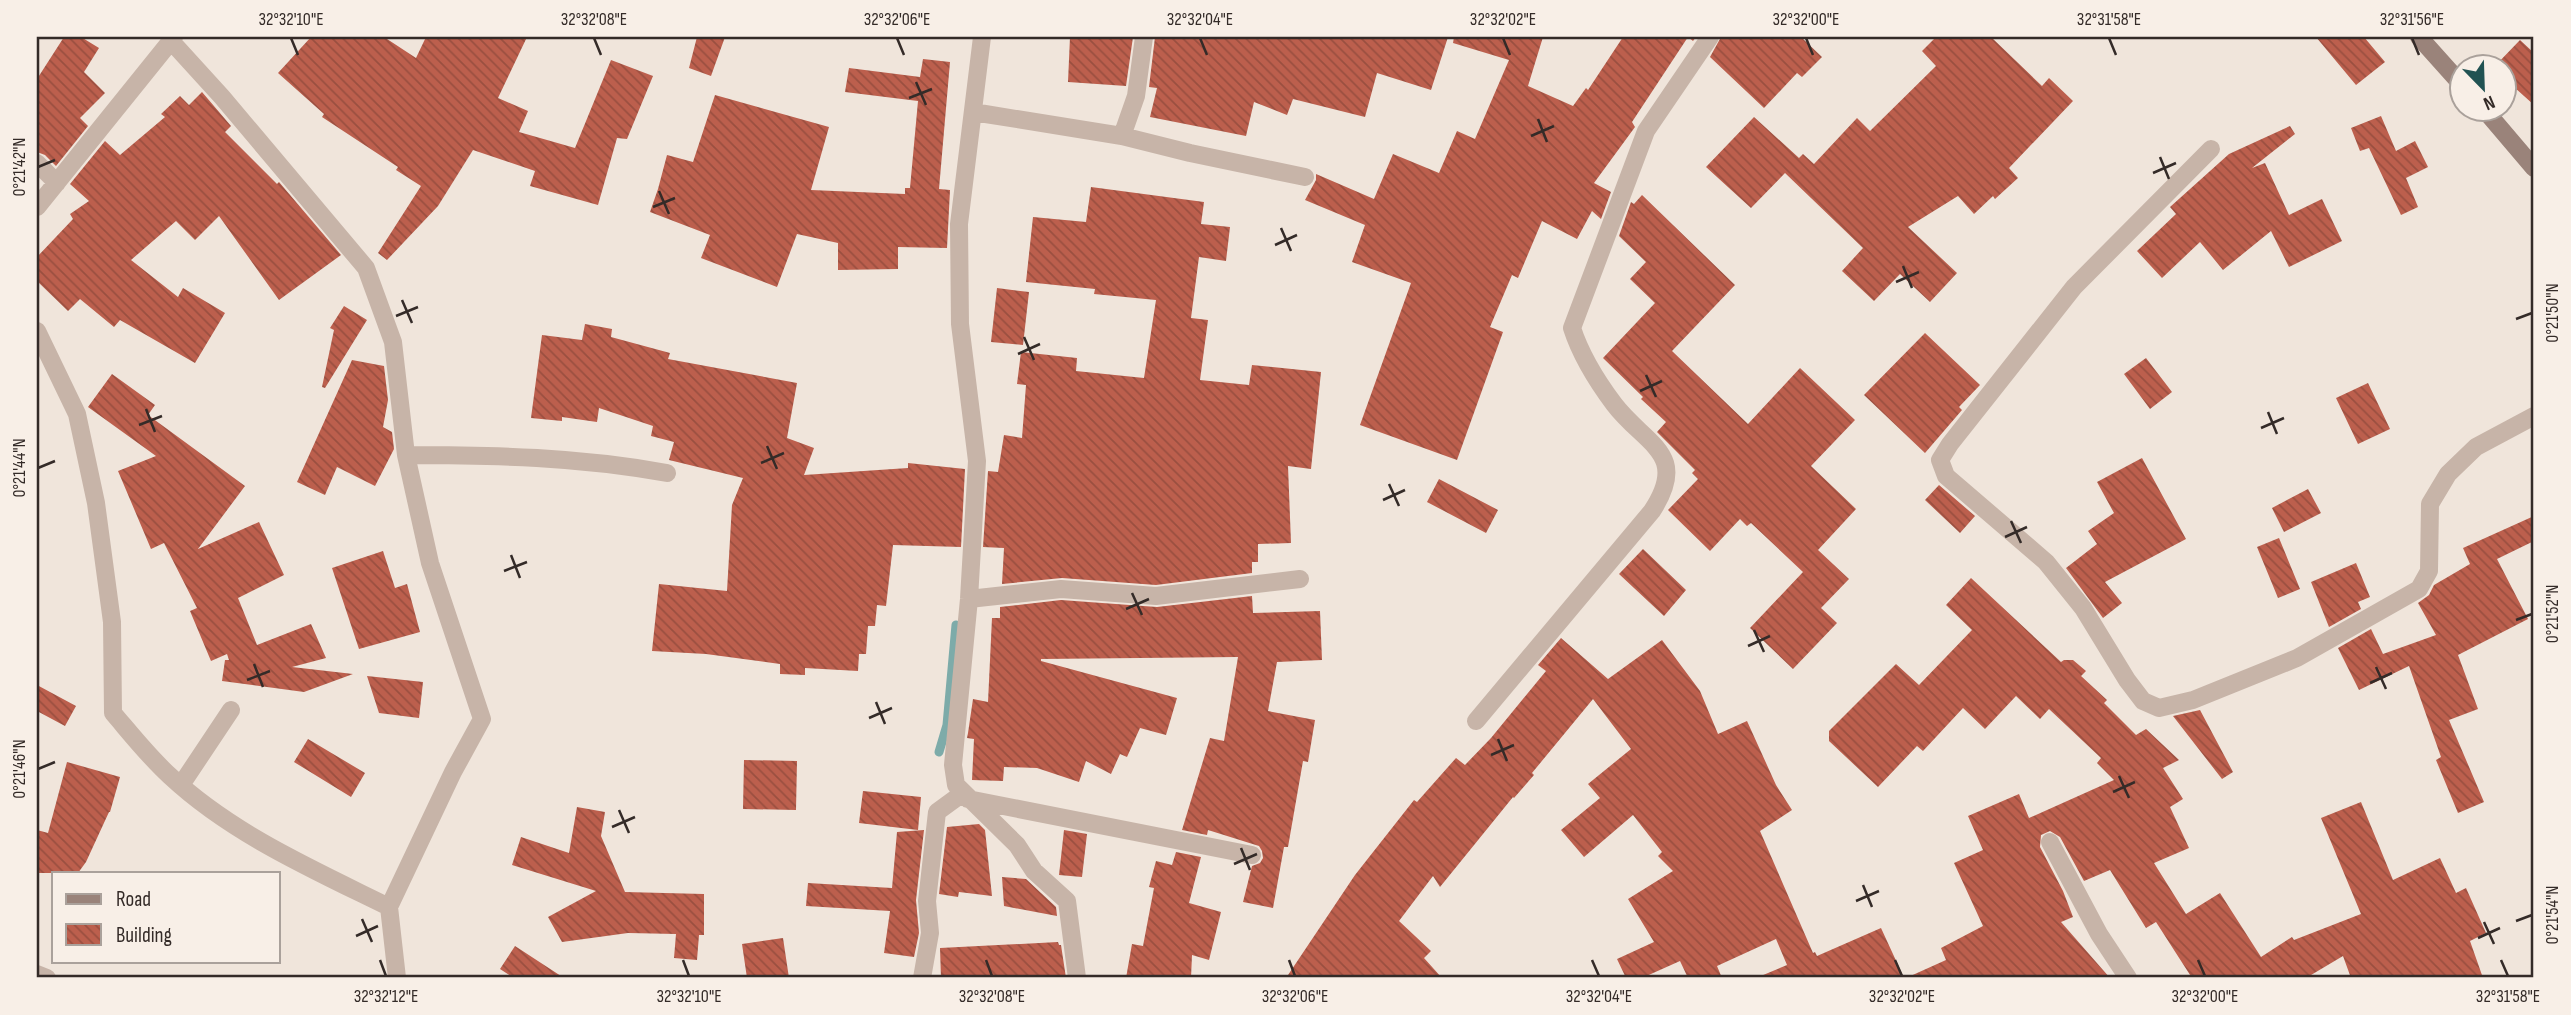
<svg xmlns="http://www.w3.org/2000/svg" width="2571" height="1015" font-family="'Sofia Sans Condensed',sans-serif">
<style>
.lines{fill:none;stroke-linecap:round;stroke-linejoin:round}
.stream{stroke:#7daba9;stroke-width:9}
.building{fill:url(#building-back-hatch)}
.street{stroke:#c7b4a8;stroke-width:18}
.secondary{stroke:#9a837a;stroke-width:18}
.ticks{fill:none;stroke:#342b28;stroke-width:2.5}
.neatline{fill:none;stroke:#342b28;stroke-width:2.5}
.ticks-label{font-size:18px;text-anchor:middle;fill:#342b28}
</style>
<defs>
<pattern id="building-back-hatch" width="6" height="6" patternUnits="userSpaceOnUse" patternTransform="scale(1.75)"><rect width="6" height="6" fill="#bc5f4d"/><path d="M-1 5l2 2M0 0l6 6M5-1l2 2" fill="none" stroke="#9a4f40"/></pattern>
</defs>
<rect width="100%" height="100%" fill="#f0e5db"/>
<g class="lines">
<path class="stream" d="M939,752L947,725L956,625"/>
</g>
<path class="building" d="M64,37H81L99,48L84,72L105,93L80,118L88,126L56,166L45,155L37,152V79Z
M311,37H384L416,58L426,37H527L498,98L528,111L519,132L575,148L611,60L653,76L627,139L617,138L598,205L530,186L535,171L473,150L438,206L387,260L378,253L421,186L396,170L398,167L322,117L324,114L278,73Z
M697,37H725L711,76L689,68Z
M1070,37H1133L1126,86L1068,82Z
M1155,37H1448L1431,90L1377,73L1365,117L1293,99L1287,115L1254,102L1246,136L1150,117L1157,88L1149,87Z
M1454,37H1543L1528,86L1573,106L1586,88L1588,90L1623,37H1696L1693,41L1688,37L1632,122L1635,127L1594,183L1611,192L1601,219L1592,211L1577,239L1542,221L1518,278L1512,275L1490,327L1503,332L1457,460L1360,425L1411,283L1352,262L1365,225L1305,200L1316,180V174L1374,199L1393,154L1439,173L1457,131L1475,139L1509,60L1453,43Z
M1721,37H1801L1822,57L1802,77L1797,73L1764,108L1710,57Z
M1936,37H1991L2042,86L2049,78L2073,101L2009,168L2018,178L1995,199L1993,196L1974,214L1958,196L1908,227L1957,273L1930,302L1900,274L1874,301L1842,271L1863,248L1785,173L1751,208L1706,167L1754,117L1799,158L1803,154L1814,164L1857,118L1870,131L1936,66L1922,51Z
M2316,37H2364L2385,62L2356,85Z
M2520,40L2534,53V105L2504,78V66H2495Z
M923,59L950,62L939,189L950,190L947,248L898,247V269L838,270V243L797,234L777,287L701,258L710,235L650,212L658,189L667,155L693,162L715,95L829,127L811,190L905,194V188H910L918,101L845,92L849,68L920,77Z
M202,92L231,126L225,132L277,184L279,182L341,255L279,300L219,216L195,240L176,221L131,260L178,297L183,288L225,313L195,363L120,320L114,327L80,299L68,311L37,281V257L73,219L70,214L89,201L70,184L105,141L120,155L165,117L161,114L180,96L189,105Z
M2381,116L2396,151L2415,141L2428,167L2406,178L2418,207L2401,215L2369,148L2360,151L2351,128Z
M2290,126L2295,134L2252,168L2265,163L2289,215L2322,199L2342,241L2289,267L2271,231L2223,270L2200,242L2162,278L2137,251L2176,214L2170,207L2229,154Z
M1091,187L1204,202L1201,224L1230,227L1226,261L1199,257L1191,318L1208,320L1200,380L1249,385L1252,365L1321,372L1311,469L1288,466L1291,543L1258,544V562H1252V573L1156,585L1062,578L1002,584L1004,548L983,547L988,471L998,472L1004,435L1022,438L1026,385L1017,384L1021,352L1077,358L1076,371L1144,378L1156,300L1094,294L1095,289L1026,282L1033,217L1086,222Z
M1642,195L1735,285L1672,351L1748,424L1800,368L1855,420L1811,466L1856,509L1818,550L1849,579L1821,608L1837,623L1793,669L1750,628L1803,572L1751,523L1747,526L1740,519L1710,551L1668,510L1698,479L1692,473L1695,470L1657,432L1666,422L1641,399L1643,397L1603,358L1655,303L1630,279L1646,262L1619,236L1631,202L1634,204Z
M997,288L1029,292L1023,345L991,342Z
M344,306L367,320L325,388L322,387L334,330L330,328Z
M585,324L612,329L611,337L670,353L668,359L797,383L787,438L814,448L804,475L908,468V463L965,469L961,547L893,545L886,606L877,605L875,626H868L866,654H859L858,671L805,668V675L780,674V664L706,654L652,651L659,584L727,591L732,505L743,478L669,460L674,442L651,436L653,426L599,408L597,422L562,417V421L531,418L542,335L582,340Z
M1925,333L1980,385L1959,407L1962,410L1925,453L1864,395Z
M2146,358L2172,392L2150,409L2124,374Z
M352,360L384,366L388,400L383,427L392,432L394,449L375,486L337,467L325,495L297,482Z
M112,374L155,405L148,415L245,486L198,549L259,522L284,575L238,598L257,645L311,624L326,658L292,667L353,674L304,692L222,681L225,660H229L227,654L211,661L190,611L197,608L164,543L151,549L118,471L156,456L88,407Z
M2368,383L2390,429L2358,444L2336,398Z
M2142,458L2186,539L2105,582L2122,603L2103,618L2066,568L2097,544L2088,531L2114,513L2097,482Z
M1439,479L1498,510L1486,533L1427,502Z
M1939,485L1975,516L1960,533L1925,500Z
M2308,489L2321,513L2284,532L2272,508Z
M2534,516V541L2497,559L2528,619L2458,655L2478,709L2449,720L2484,802L2458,813L2436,760L2441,757L2409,666L2359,690L2338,648L2371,629L2383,654L2436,635L2418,603L2429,595L2434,585L2470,564L2463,548Z
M2279,538L2300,589L2278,598L2257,547Z
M1643,549L1686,590L1664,616L1619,574Z
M383,551L395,588L407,584L420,632L359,649L332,568Z
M2356,563L2370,597L2358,602L2361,609L2329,627L2311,582Z
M1971,578L2061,662L2064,660H2073L2086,671L2081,676L2107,700L2104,703L2136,735L2146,729L2179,760L2163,768L2183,799L2170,807L2189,848L2154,863L2186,914L2220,893L2261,957L2292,937L2294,940L2361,914L2321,818L2361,802L2393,880L2440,858L2456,893L2466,888L2486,933L2470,941L2483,978H2351L2343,956L2306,978H2192L2156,922L2146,928L2110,870L2084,881L2060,837L2050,831L2041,835L2040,847L2063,891L2073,917L2061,922L2110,978H1906L1946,960L1941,948L1983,926L1954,863L1983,850L1968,816L2019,794L2029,818L2114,780L2097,763L2101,758L2049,709L2040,719L2016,696L1985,729L1963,708L1923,751L1917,746L1878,787L1829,741V731L1896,664L1919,685L1972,630L1946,605Z
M1252,596L1253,613L1320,611L1322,660L1277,662L1268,711L1315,720L1308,762L1303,761L1288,847H1284L1273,908L1243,902L1252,866L1260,863L1263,858L1262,851L1259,846L1208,830L1207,835L1182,830L1210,738L1224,741L1238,657L1041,659V661L1177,698L1166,735L1140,728L1127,757L1120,754L1111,774L1086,761L1079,782L1037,768L1004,767L1003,781L972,780L974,739L967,738L968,733L973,699L988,702L992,618H1000V607L1061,600L1157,607Z
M1561,638L1608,679L1662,640L1700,691L1718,734L1747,721L1776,785L1792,810L1760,831L1813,953L1815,952L1817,956L1881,928L1904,978H1756L1787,965L1776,939L1717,966L1722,978H1688L1680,961L1642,978H1626L1617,959L1654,942L1628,899L1673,871L1658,856L1662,852L1633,815L1584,857L1561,830L1600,798L1588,784L1631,749L1593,699L1532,773L1534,775L1514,798L1513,797L1440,887L1433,876L1399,921L1431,951L1424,958L1442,978H1286L1355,875L1414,800L1417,802L1456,758L1465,765L1491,738L1546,671L1538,665Z
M367,676L423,682L419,718L379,713Z
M37,685L76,706L65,726L37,711Z
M2200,710L2233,772L2222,779L2173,716Z
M308,739L365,773L351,797L294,762Z
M744,760L797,761L796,810L743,809Z
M67,762L120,777L110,812H109L86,862L78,873H37V830L48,833Z
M863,791L921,797L918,830L859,823Z
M577,807L605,812L601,836L625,892L704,894V935H699L697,960L674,958L676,934L628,933L562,942L548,917L596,891L512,865L521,837L569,853Z
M979,824L985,830L992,896L959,892L958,897L939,894L947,827Z
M924,830L916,900L919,933L914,957L884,953L890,911L806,906L808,883L892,888L897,832Z
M1064,830L1087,834L1082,877L1059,875Z
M1176,852L1201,857L1189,903L1221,912L1209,960L1192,955L1191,978H1126L1132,944L1143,946L1154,888L1149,887L1156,861L1172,865Z
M1002,877L1026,879L1056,907L1057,916L1004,906Z
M783,938L789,978H747L742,944Z
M1058,942L1059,945H1061L1066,978H941L940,948Z
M515,946L564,978H514L500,969Z"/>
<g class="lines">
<path class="street" d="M982,37L959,224L960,324L977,461L969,599L953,765L956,785L1017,845L1034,871L1067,901L1077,978
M171,41L222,97L366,268L393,342L406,455L430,563L482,719L453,772L389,907L397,978
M973,112L1122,136L1136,96L1144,37
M1122,136L1190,153L1305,177
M2211,149L2074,287L1950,444L1940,460L1946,476L2046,562L2083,608L2127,680L2143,701L2159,708L2193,700L2297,658L2419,589L2429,571L2430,504L2448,474L2476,447L2534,416
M37,163L57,183
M37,207L174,37
M37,331L77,414L96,503L112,622L113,713C131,734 149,757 170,776C232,834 314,870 389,907
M406,455C494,455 580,457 667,473
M969,599L1061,589L1156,596L1300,579
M1476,721L1652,511C1690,453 1645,445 1614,404C1596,380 1581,356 1572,328L1646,131L1710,37
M181,785L231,710
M968,799L1252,855
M2050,842L2099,934L2128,978
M37,974L47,978
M922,978L930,933L927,901L937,812L963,793"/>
<path class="secondary" d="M2419,37L2462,85
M2483,108L2534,168"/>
</g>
<path class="ticks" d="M291,38L298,55M594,38L601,55M897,38L904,55M1200,38L1207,55M1503,38L1510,55M1806,38L1813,55M2109,38L2116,55M2412,38L2419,55M916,82L926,105M909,98L932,89M1538,119L1547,142M1531,136L1554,126M2160,157L2169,179M38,167L55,160M2153,173L2176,163M659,191L669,214M653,207L675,198M1281,228L1291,251M1275,245L1297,235M1903,266L1912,288M1896,282L1919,272M402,300L412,323M396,316L418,307M2516,319L2532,313M1024,337L1034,360M1018,354L1040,344M1646,375L1656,397M1640,391L1662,381M146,409L155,432M2268,412L2277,434M139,425L162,416M2261,428L2284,418M767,446L777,469M761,463L784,453M38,468L55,461M1389,484L1399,506M1383,500L1405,490M2011,521L2021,543M2005,537L2027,527M511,555L520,578M504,571L527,562M1132,593L1142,615M1126,609L1149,599M2516,620L2532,614M1754,630L1764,652M1748,646L1770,636M254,664L263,687M2376,667L2386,689M247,680L270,671M2370,683L2392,673M876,702L885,724M869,718L892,708M1498,739L1507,761M1491,755L1514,745M38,769L55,762M2119,776L2129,798M2113,792L2135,782M619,810L629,833M612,827L635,817M1241,848L1250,870M1234,864L1257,854M1863,885L1872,907M1856,901L1879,891M362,919L372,942M2516,921L2532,915M2484,922L2494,944M356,936L378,926M2478,938L2500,928M380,960L386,976M683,960L689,976M986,960L992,976M1289,960L1295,976M1592,960L1599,976M1895,960L1902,976M2198,960L2205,976M2501,960L2508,976"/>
<rect width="2571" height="1015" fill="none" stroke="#f8efe7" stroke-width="77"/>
<rect x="52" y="872" width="228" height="91" fill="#f8efe7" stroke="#aaa19b" stroke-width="2"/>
<rect x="66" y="894" width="35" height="10" fill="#9a837a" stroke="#aaa19b" stroke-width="2"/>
<text x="116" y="906" font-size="21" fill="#342b28">Road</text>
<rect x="66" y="924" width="35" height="21" fill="url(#building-back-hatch)" stroke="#aaa19b" stroke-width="2"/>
<text x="116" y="942" font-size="21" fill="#342b28">Building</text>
<g transform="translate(2483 88) rotate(157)"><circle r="33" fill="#f8efe7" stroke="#aaa19b" stroke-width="2"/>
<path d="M0-5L12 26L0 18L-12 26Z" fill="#215252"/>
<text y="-10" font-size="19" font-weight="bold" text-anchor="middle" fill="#342b28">N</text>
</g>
<rect x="38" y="38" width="2494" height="938" class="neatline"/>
<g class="ticks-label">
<text x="291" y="25">32°32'10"E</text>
<text x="594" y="25">32°32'08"E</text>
<text x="897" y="25">32°32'06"E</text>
<text x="1200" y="25">32°32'04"E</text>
<text x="1503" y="25">32°32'02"E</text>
<text x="1806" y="25">32°32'00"E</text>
<text x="2109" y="25">32°31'58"E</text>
<text x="2412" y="25">32°31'56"E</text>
<text transform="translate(19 167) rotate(-90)" y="6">0°21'42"N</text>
<text transform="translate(2552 313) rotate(-90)" y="6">0°21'50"N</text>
<text transform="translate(19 468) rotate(-90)" y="6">0°21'44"N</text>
<text transform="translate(2552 614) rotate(-90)" y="6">0°21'52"N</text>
<text transform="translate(19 769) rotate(-90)" y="6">0°21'46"N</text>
<text transform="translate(2552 915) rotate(-90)" y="6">0°21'54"N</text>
<text x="386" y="1002">32°32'12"E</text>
<text x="689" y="1002">32°32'10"E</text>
<text x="992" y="1002">32°32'08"E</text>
<text x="1295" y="1002">32°32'06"E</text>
<text x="1599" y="1002">32°32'04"E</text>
<text x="1902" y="1002">32°32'02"E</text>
<text x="2205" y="1002">32°32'00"E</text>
<text x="2508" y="1002">32°31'58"E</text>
</g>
</svg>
